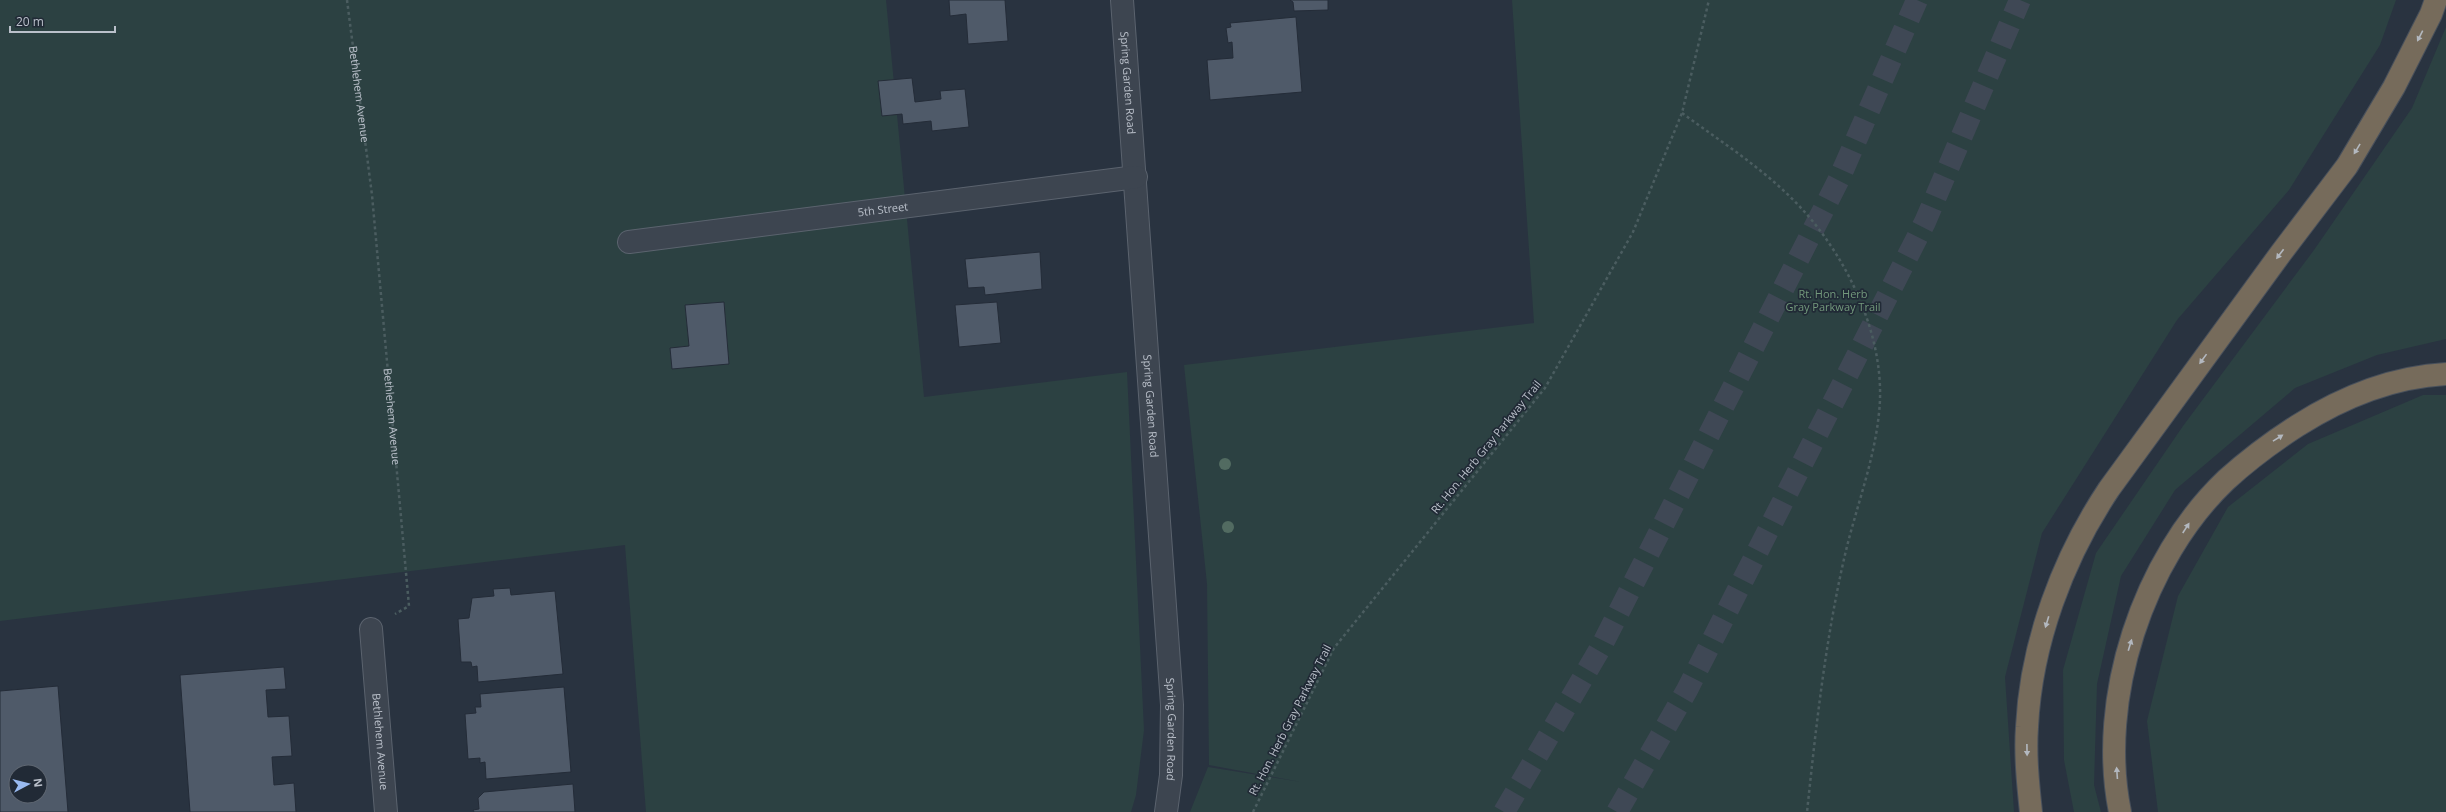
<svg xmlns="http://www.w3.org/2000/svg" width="2446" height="812" font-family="'Open Sans',sans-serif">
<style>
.green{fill:#2c4142}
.building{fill:#4f5a69;stroke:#242c38;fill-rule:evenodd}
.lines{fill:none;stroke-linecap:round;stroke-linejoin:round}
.motorway-tunnel{stroke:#3f4855;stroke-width:22;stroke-dasharray:22 11;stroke-linecap:butt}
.minor-casing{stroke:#5b636e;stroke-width:24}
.motorway-casing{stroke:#48505b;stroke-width:24}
.path{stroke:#4b5d60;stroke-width:2.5;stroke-dasharray:3 3;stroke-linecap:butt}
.minor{stroke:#3d4550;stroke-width:22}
.motorway{stroke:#766b5b;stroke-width:22}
.tree{fill:#526b61}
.oneway{fill:#b3b8bf}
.labels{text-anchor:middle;stroke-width:3.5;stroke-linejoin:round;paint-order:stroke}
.street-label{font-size:11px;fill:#bac0ca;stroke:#212a36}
.park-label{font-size:11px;fill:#73997c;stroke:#212a36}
</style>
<rect width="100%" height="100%" fill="#293340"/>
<path class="green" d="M0,0H886L924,397L1127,372L1144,730L1136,795L1131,812H646L625,545L0,621Z
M1512,0H2396L2380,45L2289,190L2177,320L2042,533L2005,677L2014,812H1190L1208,767L1301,782L1209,765L1207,584L1184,365L1534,323Z
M2446,27V339L2377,355L2295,388L2175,490L2121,576L2097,684L2094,785L2101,812H2074L2064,760L2063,670L2096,553L2183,426L2314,250L2412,108Z
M2423,395H2446V812H2158L2147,721L2178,596L2228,507L2308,444Z"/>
<path class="building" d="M949,0H1005L1008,41L968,44L966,14L950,16Z
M1290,0H1328V10L1294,11L1293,2Z
M1296,17L1302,92L1210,100L1207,60L1233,58L1232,42L1228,43L1226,28L1231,27L1230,23Z
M912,78L915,102L941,99L940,91L965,89L969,127L932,131L931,121L903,124L902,114L882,116L878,81Z
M1040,252L1042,289L985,295L984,287L968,288L965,259Z
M724,302L729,364L672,369L670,348L689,346L685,305Z
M997,302L1001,343L959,347L955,305Z
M510,588L511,595L555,591L563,674L478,682L477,666L472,667L471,662H461L458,619L469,618L472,598L494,596L493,589Z
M284,667L286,689L266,690L268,717L289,716L292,756L272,757L274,785L294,783L296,812H190L180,675Z
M58,686L68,812H0V691ZM16,772H40V796H16Z
M564,687L571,772L486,779L485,762L480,763V758L468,759L465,714L476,713L475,707H481L480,694Z
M573,784L575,812H474L473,810L479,809L478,798L484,792Z"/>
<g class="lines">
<path class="motorway-tunnel" d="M1504,812L1601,647L1839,179L1917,0
M1617,812L1687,690L1925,222L2020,0"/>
<defs>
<g id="minor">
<path id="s2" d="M1122,0L1172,705L1171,775L1166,812"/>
<path id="s3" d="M629,242L1136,177"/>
<path id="s4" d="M371,629L386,812"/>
</g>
<path id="motorway" d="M2031,812C2028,784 2025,755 2027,727C2031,643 2063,558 2109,489L2281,253L2347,166L2394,87L2431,14L2436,0
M2120,812C2097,699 2143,559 2226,480C2248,460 2272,442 2297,426C2341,398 2393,377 2446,374"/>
</defs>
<use href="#minor" class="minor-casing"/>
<use href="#motorway" class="motorway-casing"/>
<g class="path">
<path id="s1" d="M347,0L372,195L409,606L395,614"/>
<path d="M1682,113C1723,143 1767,171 1802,209C1850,261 1887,342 1879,413C1874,463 1855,510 1844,559C1825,643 1816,727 1807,812"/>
<path d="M1253,812L1334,648L1545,388L1633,232L1682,113L1709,0"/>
</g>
<use href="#minor" class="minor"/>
<use href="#motorway" class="motorway"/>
</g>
<g class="tree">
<circle cx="1225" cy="464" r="6"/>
<circle cx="1228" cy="527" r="6"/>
</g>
<defs><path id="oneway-solid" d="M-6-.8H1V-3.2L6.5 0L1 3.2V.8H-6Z"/></defs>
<g class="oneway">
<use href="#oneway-solid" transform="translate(2420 36) rotate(117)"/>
<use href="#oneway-solid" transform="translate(2357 149) rotate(121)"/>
<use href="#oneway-solid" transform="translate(2280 254) rotate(127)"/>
<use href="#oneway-solid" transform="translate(2203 359) rotate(126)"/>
<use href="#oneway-solid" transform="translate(2278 438) rotate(-32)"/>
<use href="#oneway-solid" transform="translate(2186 528) rotate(-57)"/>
<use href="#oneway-solid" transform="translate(2047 622) rotate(107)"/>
<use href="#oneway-solid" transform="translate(2130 645) rotate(-73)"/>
<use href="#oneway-solid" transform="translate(2027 750) rotate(89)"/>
<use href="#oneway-solid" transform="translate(2117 773) rotate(-94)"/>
</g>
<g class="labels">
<g class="street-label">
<text dy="4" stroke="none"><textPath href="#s2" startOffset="83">Spring Garden Road</textPath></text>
<text dy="4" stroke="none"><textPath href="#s1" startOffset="95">Bethlehem Avenue</textPath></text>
<text dy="4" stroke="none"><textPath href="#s3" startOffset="256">5th Street</textPath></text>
<text dy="4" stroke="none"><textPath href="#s2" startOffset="407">Spring Garden Road</textPath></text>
<text dy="4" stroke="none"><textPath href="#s1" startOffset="419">Bethlehem Avenue</textPath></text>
<text transform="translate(1486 447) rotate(-51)" y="4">Rt. Hon. Herb Gray Parkway Trail</text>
<text transform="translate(1290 720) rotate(-63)" y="4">Rt. Hon. Herb Gray Parkway Trail</text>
<text dy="4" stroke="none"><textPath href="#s2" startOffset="731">Spring Garden Road</textPath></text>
<text dy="4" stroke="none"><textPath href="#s4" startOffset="113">Bethlehem Avenue</textPath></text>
</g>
<g class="park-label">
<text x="1833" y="298">Rt. Hon. Herb<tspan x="1833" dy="13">Gray Parkway Trail</tspan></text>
</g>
</g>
<g transform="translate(28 784) rotate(83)"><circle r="19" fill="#212a36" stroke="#5e6671"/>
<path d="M0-3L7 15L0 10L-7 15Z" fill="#99baf0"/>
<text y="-6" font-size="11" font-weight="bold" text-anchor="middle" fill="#bac0ca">N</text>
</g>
<path d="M10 26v6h105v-6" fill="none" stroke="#bac0ca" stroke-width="2"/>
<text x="16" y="26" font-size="12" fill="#bac0ca" stroke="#212a36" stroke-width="3" paint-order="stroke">20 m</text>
</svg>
